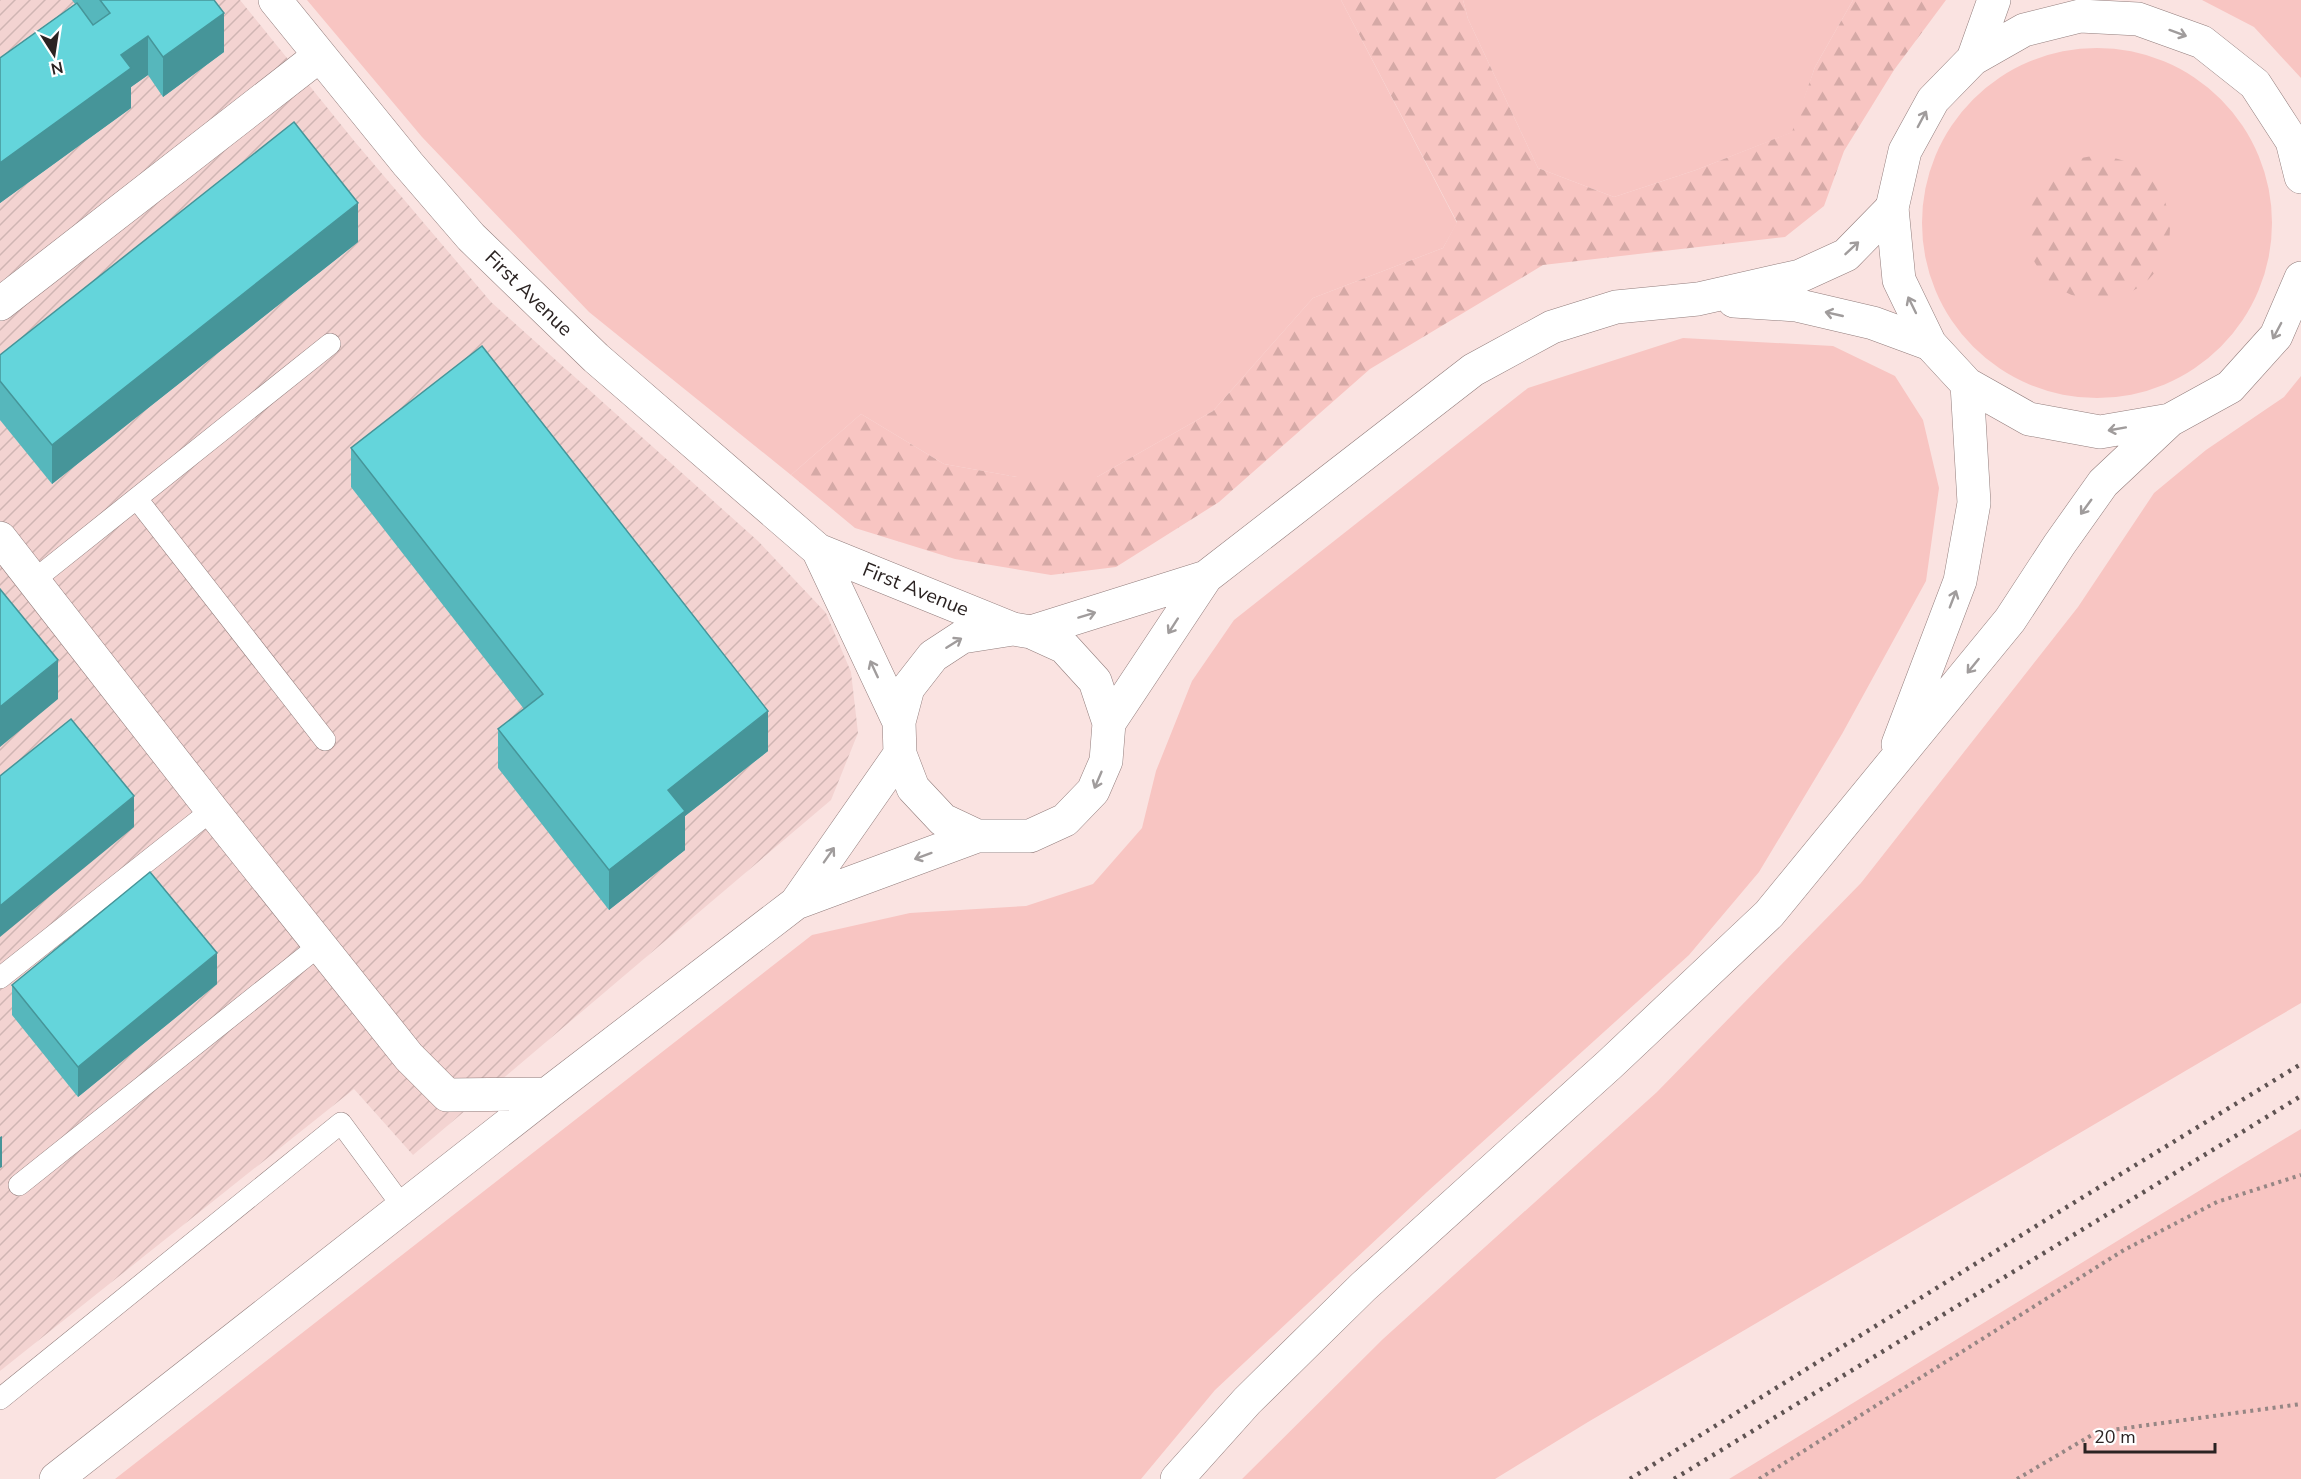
<svg xmlns="http://www.w3.org/2000/svg" width="2301" height="1479" font-family="'Nunito Sans',sans-serif">
<style>
.industrial{fill:url(#industrial-furrows)}
.green{fill:#f8c5c2}
.forest{fill:url(#forest-firs)}
.lines{fill:none;stroke-linecap:round;stroke-linejoin:round}
.lane-casing{stroke:#927d7c;stroke-width:22}
.street-casing{stroke:#927d7c;stroke-width:34}
.secondary-casing{stroke:#927d7c;stroke-width:34}
.path{stroke:#968684;stroke-width:4;stroke-dasharray:3 4.5;stroke-linecap:butt}
.lane{stroke:#fff;stroke-width:21}
.street{stroke:#fff;stroke-width:33}
.secondary{stroke:#fff;stroke-width:33}
.rail{stroke:#5f5352;stroke-width:4.5;stroke-dasharray:3 6;stroke-linecap:butt}
.wall{fill:#56b7bc}
.shaded-wall{fill:#469599}
.building{fill:#64d5db;stroke:#469599;stroke-width:1.5}
.oneway{stroke:#a09c9c}
.labels{text-anchor:middle;stroke-width:6;stroke-linejoin:round;paint-order:stroke}
.street-label{font-size:20px;fill:#2b2322;stroke:#fff}
</style>
<defs>
<pattern id="industrial-furrows" width="10" height="10" patternUnits="userSpaceOnUse" patternTransform="scale(1.5)"><rect width="10" height="10" fill="#f3d3d1"/><path d="M-1 1l2-2M0 10L10 0M9 11l2-2" fill="none" stroke="#d0b5b3"/></pattern>
<pattern id="forest-firs" width="22" height="20" patternUnits="userSpaceOnUse" patternTransform="scale(1.5)"><rect width="22" height="20" fill="#f8c5c2"/><path d="M5 1l3.5 6h-7zM16 11l3.5 6h-7z" fill="#d5a9a6"/></pattern>
</defs>
<rect width="100%" height="100%" fill="#fae3e1"/>
<path class="industrial" d="M0,0H240L355,142L491,302L758,541L826,613L851,672L858,733L831,800L413,1155L354,1089L0,1371Z"/>
<path class="green" d="M307,0H1341L1457,223L1443,248L1313,298L1213,411L1097,477H1017L944,464L861,414L791,475L589,312L422,137Z
M1463,0H1853L1815,67L1793,132L1696,170L1614,197L1538,168L1468,19Z
M2202,0H2301V78L2254,27Z
M1922 223a175 175 0 1 1 350 0a175 175 0 1 1-350 0Z
M1683,338L1833,346L1895,376L1923,420L1939,488L1926,581L1842,734L1759,872L1689,955L1427,1192L1215,1390L1141,1479H115L812,935L910,913L1026,906L1093,884L1142,828L1156,771L1192,681L1234,620L1528,388Z
M2301,376V1003L1588,1422L1495,1479H1242L1383,1339L1657,1092L1861,883L2078,607L2154,493L2206,450L2284,397Z
M2301,1129V1479H1729L2238,1167Z"/>
<path class="forest" d="M1341,0H1463L1468,19L1538,168L1614,197L1696,170L1792,132L1815,67L1853,0H1946L1894,70L1844,151L1824,206L1785,237L1543,265L1370,369L1219,502L1116,567L1051,575L955,559L855,528L791,475L861,414L944,464L1017,477H1097L1213,411L1313,298L1443,248L1457,222Z
M2026 228a72 72 0 1 1 144 0a72 72 0 1 1-144 0Z"/>
<g class="lines">
<defs>
<path id="lane" d="M137,499L325,740
M33,581L330,344
M0,978L212,810
M19,1185L320,945
M0,1399L341,1123L403,1207"/>
<path id="street" d="M275,0L408,164L471,237L596,358L818,550L1013,629
M1734,301L1796,305L1873,323L1930,344
M0,304L319,56
M0,538L212,810L409,1057L447,1095L547,1094L796,903L977,836H1030L1065,820L1093,791L1106,761L1109,723L1095,681L1064,647L1031,632L1013,629L962,637L933,656L908,688L899,722L900,754L913,788L943,820L977,836
M818,550L899,722
M1031,632L1206,577
M1109,723L1206,577L1473,370L1552,327L1616,307L1698,299L1800,276L1846,255L1892,208
M796,903L900,754
M56,1479L547,1094"/>
<path id="secondary" d="M1973,59L1994,0
M2301,177L2292,141L2255,84L2202,42L2138,19L2080,16L2024,30L1973,59L1933,100L1905,151L1892,208L1899,280L1930,344L1967,384L2029,419L2100,432L2170,420L2230,387L2276,336L2301,278
M1898,744L1960,581L1974,503L1967,384
M1177,1479L1247,1401L1363,1287L1610,1064L1769,914L2010,620L2059,545L2103,483L2170,420"/>
</defs>
<use href="#lane" class="lane-casing"/>
<use href="#street" class="street-casing"/>
<use href="#secondary" class="secondary-casing"/>
<path class="path" d="M1759,1479L2124,1250L2217,1202L2301,1175
M2017,1479L2097,1432L2301,1404"/>
<use href="#lane" class="lane"/>
<use href="#street" class="street"/>
<use href="#secondary" class="secondary"/>
<path class="rail" d="M1630,1479L2057,1213L2301,1064
M1674,1479L2301,1096"/>
</g>
<path class="wall" d="M72,0H214L224,52L163,97L148,75L131,87V108L0,203V58L75,4Z
M358,242L52,484L0,420V355Z
M351,448L768,751L685,816V850L609,910L498,768V729L524,709L351,487Z
M217,984L78,1097L12,1015V985Z"/>
<path class="shaded-wall" d="M224,13V52L163,97V57Z
M148,36V75L131,87V108L0,203V163L121,55Z
M358,203V242L52,484V445Z
M58,660V699L0,747V707Z
M768,711V751L685,816V850L609,910V870L668,790Z
M134,796V827L0,937V906Z
M217,953V984L78,1097V1067Z
M2,1136V1167L0,1168V1137Z"/>
<path class="building" d="M100,0H214L224,13L163,57L148,36L121,55L131,68L0,163V58L77,3L93,25L110,13Z
M294,122L358,203L52,445L0,381V355Z
M482,346L768,711L668,790L685,811L609,870L498,729L543,694L351,448Z
M0,589L58,660L0,707Z
M71,719L134,796L0,906V776Z
M150,872L217,953L78,1067L12,985Z"/>
<defs><path id="oneway-shaft" d="M-6 0H5M1.5-3L5.5 0L1.5 3" fill="none" stroke-width="1.6" stroke-linecap="round" stroke-linejoin="round" transform="scale(1.5)"/></defs>
<g class="oneway">
<use href="#oneway-shaft" transform="translate(2178 33) rotate(20)"/>
<use href="#oneway-shaft" transform="translate(1922 119) rotate(-62)"/>
<use href="#oneway-shaft" transform="translate(1852 248) rotate(-43)"/>
<use href="#oneway-shaft" transform="translate(1912 305) rotate(-116)"/>
<use href="#oneway-shaft" transform="translate(1834 314) rotate(-167)"/>
<use href="#oneway-shaft" transform="translate(2277 331) rotate(118)"/>
<use href="#oneway-shaft" transform="translate(2117 429) rotate(170)"/>
<use href="#oneway-shaft" transform="translate(2086 507) rotate(126)"/>
<use href="#oneway-shaft" transform="translate(1953 599) rotate(-69)"/>
<use href="#oneway-shaft" transform="translate(1087 615) rotate(-17)"/>
<use href="#oneway-shaft" transform="translate(1173 626) rotate(123)"/>
<use href="#oneway-shaft" transform="translate(954 643) rotate(-32)"/>
<use href="#oneway-shaft" transform="translate(1973 666) rotate(129)"/>
<use href="#oneway-shaft" transform="translate(874 669) rotate(-115)"/>
<use href="#oneway-shaft" transform="translate(1098 780) rotate(113)"/>
<use href="#oneway-shaft" transform="translate(829 855) rotate(-55)"/>
<use href="#oneway-shaft" transform="translate(923 856) rotate(160)"/>
</g>
<g class="labels">
<g class="street-label">
<text transform="translate(529 293) rotate(44)" y="7">First Avenue</text>
<text transform="translate(916 589) rotate(22)" y="7">First Avenue</text>
</g>
</g>
<g transform="translate(54 54) rotate(168)" stroke="#ffffff" stroke-width="4.5" paint-order="stroke">
<path d="M0-4.5L10 22L0 15L-10 22Z" fill="#2b2322"/>
<text y="-9" font-size="16" font-weight="bold" text-anchor="middle" fill="#2b2322">N</text>
</g>
<path d="M2085 1443v9h130v-9" fill="none" stroke="#2b2322" stroke-width="3"/>
<text x="2094" y="1443" font-size="18" fill="#2b2322" stroke="#ffffff" stroke-width="4.5" paint-order="stroke">20 m</text>
</svg>
